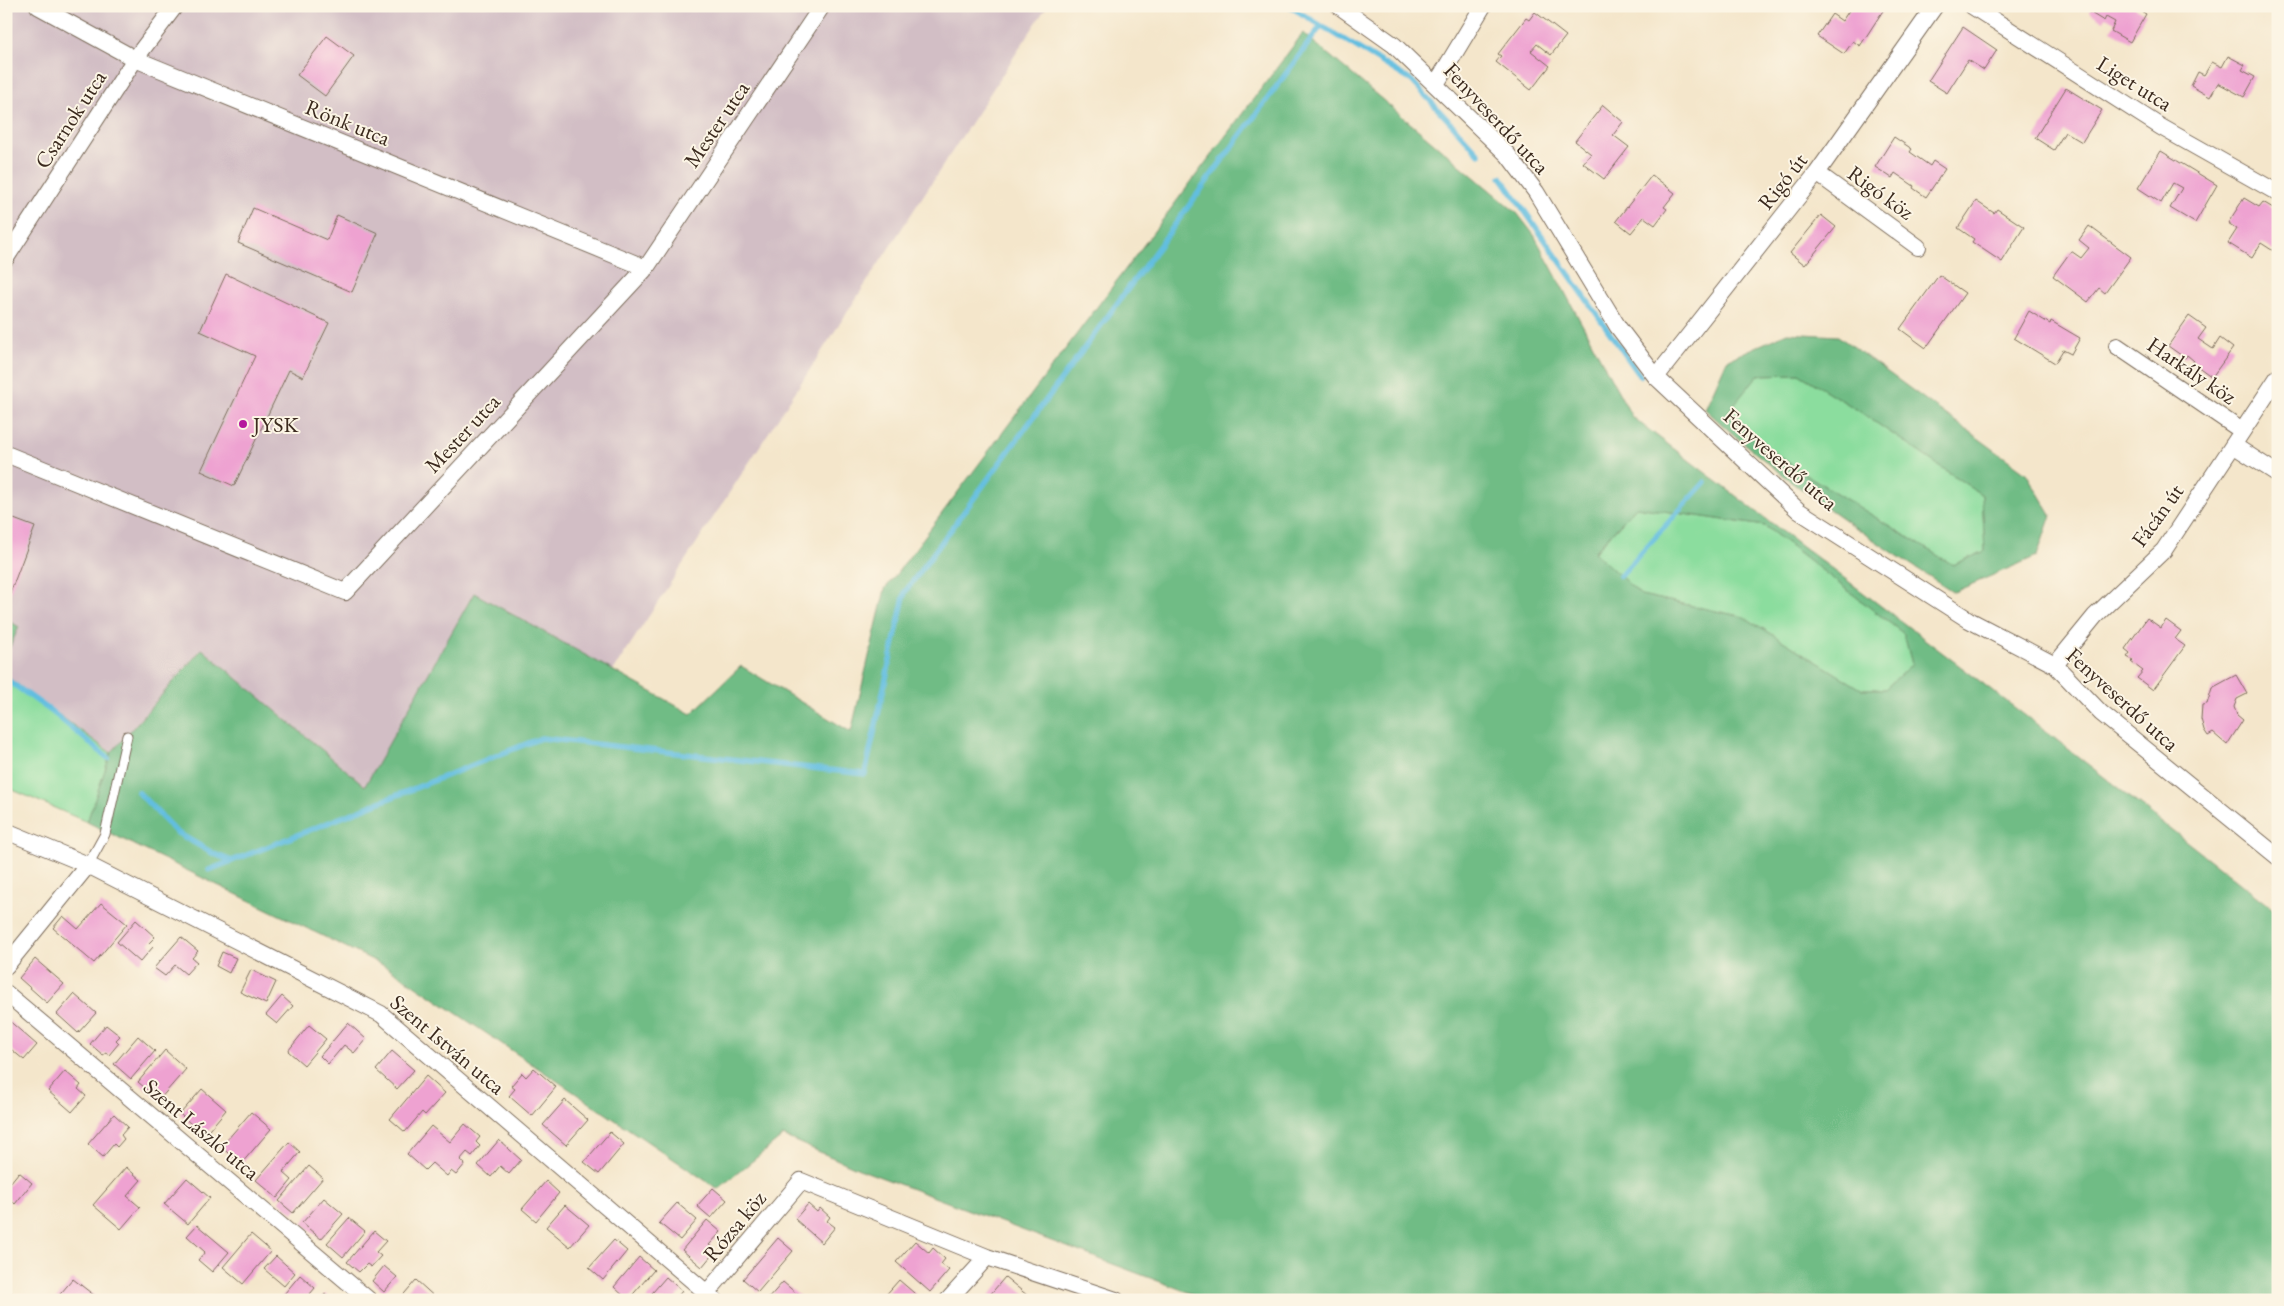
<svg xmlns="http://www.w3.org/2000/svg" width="2284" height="1306" font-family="'EB Garamond',serif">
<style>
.industrial{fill:#d2bec5}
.green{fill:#8bdd9e;stroke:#63845e}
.forest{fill:#70bc85;stroke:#567352;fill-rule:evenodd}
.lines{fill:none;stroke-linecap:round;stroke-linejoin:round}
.stream{stroke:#62bee0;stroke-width:5.5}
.building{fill:#eea2d1}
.lane-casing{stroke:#7c6c5b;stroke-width:11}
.street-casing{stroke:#7c6c5b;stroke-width:18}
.lane{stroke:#fff;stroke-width:9}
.street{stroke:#fff;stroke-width:16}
.poi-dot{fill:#b5179e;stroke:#fcf5e5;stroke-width:2}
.labels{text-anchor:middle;stroke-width:4;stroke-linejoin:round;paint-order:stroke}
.street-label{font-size:22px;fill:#3b2a1e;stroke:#fcf5e5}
.poi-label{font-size:22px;fill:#3b2a1e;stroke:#fcf5e5;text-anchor:start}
</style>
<rect width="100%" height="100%" fill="#fcf5e5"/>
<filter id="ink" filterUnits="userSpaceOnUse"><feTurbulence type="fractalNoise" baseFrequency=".02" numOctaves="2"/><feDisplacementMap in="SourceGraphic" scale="10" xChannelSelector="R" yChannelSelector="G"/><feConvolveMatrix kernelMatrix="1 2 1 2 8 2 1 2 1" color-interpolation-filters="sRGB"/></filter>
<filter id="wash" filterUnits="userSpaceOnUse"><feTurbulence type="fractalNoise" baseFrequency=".0096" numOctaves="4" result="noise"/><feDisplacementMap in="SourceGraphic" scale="20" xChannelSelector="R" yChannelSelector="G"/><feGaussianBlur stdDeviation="1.12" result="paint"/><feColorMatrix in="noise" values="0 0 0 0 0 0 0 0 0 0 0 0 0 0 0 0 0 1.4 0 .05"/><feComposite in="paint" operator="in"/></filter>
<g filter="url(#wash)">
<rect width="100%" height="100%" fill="#f4e6cb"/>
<path class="industrial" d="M6,6H1047L613,671L474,594L365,786L202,649L111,753L6,676V655L19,627L6,619Z"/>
<path class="green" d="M1799,374L1856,409L1982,495L1985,551L1953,565L1802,472L1745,433L1727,412L1758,375Z
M1636,507L1765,526L1904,634L1912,664L1885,689H1861L1744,617L1641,595L1594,553Z
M6,676L111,753L87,822L6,787Z"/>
<path class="forest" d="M1303,33L1517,213L1534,235L1632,417L2035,723L2278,913V1300H1209L859,1169L783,1136L718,1189L389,968L87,822L111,753L202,649L365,786L474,593L691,714L741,666L851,732L885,589ZM1636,507L1765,526L1904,634L1912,664L1885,689H1861L1744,617L1641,595L1594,552Z
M1787,333L1838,336L2026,473L2051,515L2037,556L1954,592C1867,537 1780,479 1705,409L1727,360ZM1799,374L1856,409L1982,495L1985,551L1953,565L1802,472L1745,433L1728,412L1758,375Z
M6,619L19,627L6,655Z"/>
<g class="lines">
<path class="stream" d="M1289,6L1412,81L1479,154
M1501,177L1640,376
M1620,576L1705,482
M6,679L51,711L108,758
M138,792L176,832L214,854L232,861
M209,870L541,738L865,774L905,592L1321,26"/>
</g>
<g id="blocks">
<path class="building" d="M1585,6H1595L1591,11Z
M1852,6H1886L1860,46L1853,41L1844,54L1817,36L1832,14L1842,21Z
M2093,6H2133L2146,14L2130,42L2111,31L2115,22L2106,17L2104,21L2089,12Z
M1535,12L1566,36L1551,55L1537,44L1531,51L1550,66L1531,90L1496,62L1501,56L1498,54L1526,18L1529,20Z
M1963,27L1997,50L1984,70L1968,60L1947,93L1928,81Z
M327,36L354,56L325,96L297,75Z
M2228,56L2245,65L2242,70L2255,77L2244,97L2218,83L2210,97L2191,86L2198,72L2204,75L2212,62L2222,67Z
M2066,88L2102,110L2082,142L2065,132L2054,150L2035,138Z
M1603,105L1623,122L1613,135L1629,147L1604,179L1583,163L1591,154L1575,141Z
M1894,137L1912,149L1910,152L1930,166L1933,161L1945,169L1926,197L1913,188L1914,186L1895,173L1892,178L1875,167Z
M2161,151L2217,185L2195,223L2170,208L2182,188L2173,183L2161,203L2138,188Z
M1652,175L1675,193L1664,207L1667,209L1655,225L1644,217L1631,233L1616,221Z
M2244,198L2259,207L2263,202L2278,211V254L2261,243L2252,258L2228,243L2237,229L2228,223Z
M1976,201L1994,213L1997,209L2024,227L2002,262L1972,242L1974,239L1958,228Z
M253,208L327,240L337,215L378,233L352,292L238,243Z
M1821,215L1836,227L1805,265L1790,253Z
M2089,226L2131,257L2105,293L2099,288L2088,302L2053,276L2071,251L2081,258L2089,248L2079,240Z
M226,274L329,323L303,377L289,370L234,486L201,471L255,356L200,331Z
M1939,275L1965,293L1926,348L1900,329Z
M2029,311L2050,324L2051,321L2080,338L2071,354L2063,350L2055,363L2014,338Z
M2189,316L2206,328L2198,339L2213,349L2220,338L2233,348L2212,377L2193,363L2194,361L2187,355L2185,358L2168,346Z
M6,516L35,527L9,596L6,595Z
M2147,618L2161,628L2166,620L2181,631L2175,639L2185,646L2153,690L2137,678L2143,671L2131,662L2133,660L2127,657L2130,653L2125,649Z
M2236,675L2247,694L2237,699L2234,707L2237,715L2243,720L2227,745L2213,733L2208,736L2204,730L2201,719L2202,705L2207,704L2212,688Z
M101,903L127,924L94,963L53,928L63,916L78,929Z
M136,920L155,937L149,943L153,947L140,962L117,942Z
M181,937L198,951L192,958L197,962L186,974L175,965L165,976L154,968Z
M222,952L236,958L229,973L216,966Z
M35,959L64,984L47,1003L19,978Z
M251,970L276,982L266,1004L240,992Z
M74,994L96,1013L78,1033L57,1014Z
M282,996L293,1006L277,1024L266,1015Z
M6,1018L37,1045L24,1060L6,1045Z
M348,1023L366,1039L354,1053L344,1045L328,1064L320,1056Z
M106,1025L120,1036L116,1040L119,1043L109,1055L106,1053L103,1055L90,1044Z
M309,1025L326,1039L304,1065L288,1051Z
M138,1036L155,1051L131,1079L114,1064Z
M165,1050L186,1069L159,1100L138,1082Z
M392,1051L414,1070L397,1089L376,1070Z
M534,1068L556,1087L532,1116L509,1096L515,1089L511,1086L522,1073L526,1077Z
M65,1071L81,1085L78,1089L86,1096L72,1112L48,1091Z
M426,1076L445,1093L425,1115L422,1112L405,1132L390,1119Z
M202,1089L226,1110L204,1136L180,1114Z
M565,1100L588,1120L566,1145L543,1125Z
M251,1112L271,1129L241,1164L221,1147Z
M114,1114L128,1127L121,1135L124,1139L117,1147L114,1144L103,1157L88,1144Z
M465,1124L480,1137L476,1142L480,1146L472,1156L467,1152L460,1160L465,1164L456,1175L451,1171L447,1176L432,1163L425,1170L407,1154L431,1126L450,1142Z
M610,1132L624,1144L599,1174L584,1162Z
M499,1140L521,1160L509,1174L500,1166L491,1177L478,1165Z
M289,1142L300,1152L283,1172L292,1180L277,1198L256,1180Z
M309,1166L323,1178L293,1213L279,1201Z
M126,1167L141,1180L127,1196L140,1207L121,1229L93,1205Z
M19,1172L32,1183L15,1204L6,1196V1188Z
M187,1178L210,1198L188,1224L164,1204Z
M546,1181L559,1193L536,1221L522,1209Z
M713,1188L727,1200L711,1218L697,1206Z
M324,1198L343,1214L321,1239L302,1223Z
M677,1203L697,1220L680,1240L659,1223Z
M808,1204L817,1212L820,1208L830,1217L827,1221L835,1227L822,1243L795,1219Z
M565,1205L589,1225L570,1247L546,1227Z
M349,1218L365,1231L343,1257L327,1243Z
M707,1220L721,1232L709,1245L716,1250L702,1267L682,1250Z
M197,1225L229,1252L212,1272L198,1260L205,1252L187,1236Z
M374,1231L386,1241L376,1252L381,1256L371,1267L367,1264L359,1272L347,1262Z
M251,1234L271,1251L243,1284L223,1267Z
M778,1238L793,1251L758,1292L743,1279Z
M614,1240L627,1251L603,1280L589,1268Z
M915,1241L929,1253L933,1248L945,1259L941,1264L949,1270L930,1292L896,1262Z
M276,1256L295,1273L284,1286L264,1269Z
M639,1257L654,1270L628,1300L614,1287Z
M384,1266L397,1277L384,1292L372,1281Z
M300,1275L315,1288L305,1300H279Z
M666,1277L682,1291L675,1300H646Z
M1005,1277L1028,1296L1025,1300H994L989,1296Z
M73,1279L95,1296L92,1300H55Z
M416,1280L438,1300H399Z
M899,1280L921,1299L920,1300H888L884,1297Z
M783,1282L804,1300H767Z
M325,1294L332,1300H320Z"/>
</g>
</g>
<g filter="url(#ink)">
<use href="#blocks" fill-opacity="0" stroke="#7c6c5b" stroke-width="1"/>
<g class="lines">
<defs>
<path id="lane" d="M88,865L105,834L127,736"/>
<path id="street" d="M38,6L135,59L646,268
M1339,6L1394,45L1508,155L1536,192L1618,327L1656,377L1799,511L1969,620L2055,665L2101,713L2278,857
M1972,6L2161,127L2278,193
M1436,84L1483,6
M1817,173L1918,247
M6,258L135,59L175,6
M2117,346L2242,431
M1656,377L1817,173L1935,6
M2233,445L2278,474
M6,454L345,592L646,268L822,6
M2055,665L2095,616L2164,550L2278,377
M6,831L88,865L381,1014L715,1300
M6,966L88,865
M6,993L369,1300
M6,1299L7,1300
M701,1300L801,1181L987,1257L1116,1300
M948,1300L987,1257"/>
</defs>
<use href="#lane" class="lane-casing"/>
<use href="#street" class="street-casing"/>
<use href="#lane" class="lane"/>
<use href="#street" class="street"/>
</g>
</g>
<circle class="poi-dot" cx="243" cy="424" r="5"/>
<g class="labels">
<g class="street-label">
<text transform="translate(2135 83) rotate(32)" y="8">Liget utca</text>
<text transform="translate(1497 118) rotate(47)" y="8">Fenyveserdő utca</text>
<text transform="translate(70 119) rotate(-57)" y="8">Csarnok utca</text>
<text transform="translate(348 122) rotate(22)" y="8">Rönk utca</text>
<text transform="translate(716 124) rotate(-56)" y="8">Mester utca</text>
<text transform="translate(1782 181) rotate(-52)" y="8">Rigó út</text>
<text transform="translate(1881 192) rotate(36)" y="8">Rigó köz</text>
<text transform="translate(2192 370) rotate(34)" y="8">Harkály köz</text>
<text transform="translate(462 433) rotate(-47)" y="8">Mester utca</text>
<text transform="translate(1781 459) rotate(41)" y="8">Fenyveserdő utca</text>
<text transform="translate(2157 515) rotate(-54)" y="8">Fácán út</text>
<text transform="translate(2123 699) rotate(42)" y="8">Fenyveserdő utca</text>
<text transform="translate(448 1044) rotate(40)" y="8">Szent István utca</text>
<text transform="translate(202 1129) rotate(40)" y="8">Szent László utca</text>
<text transform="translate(734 1226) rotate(-50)" y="8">Rózsa köz</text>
</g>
<g class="poi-label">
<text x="253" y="432">JYSK</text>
</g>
</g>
<rect width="2284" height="1306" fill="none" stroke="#fcf5e5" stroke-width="25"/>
</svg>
